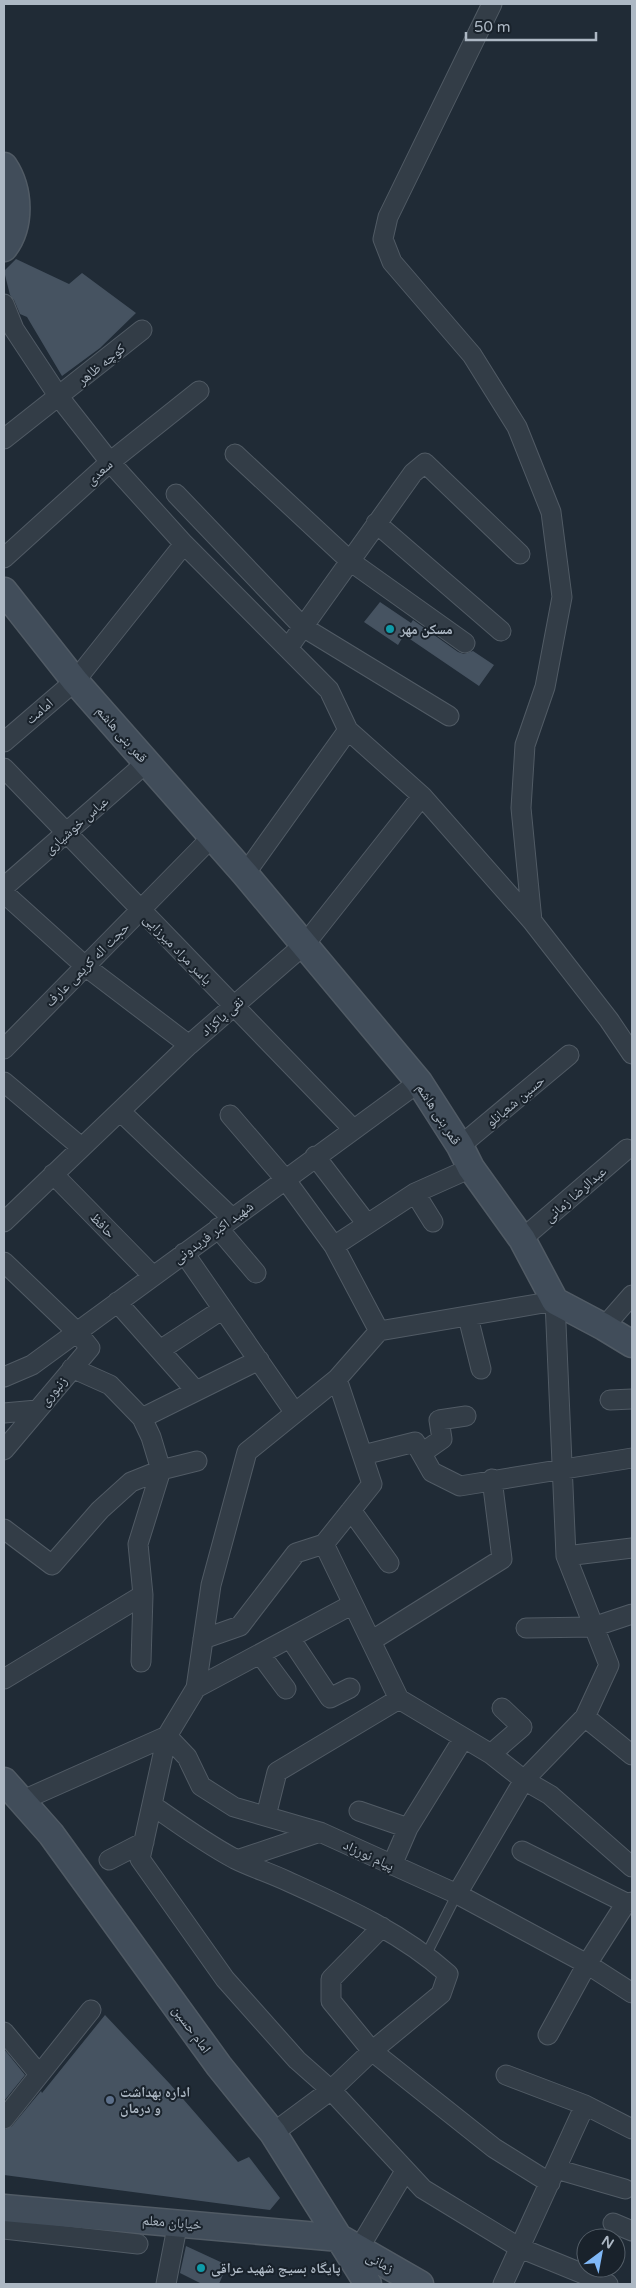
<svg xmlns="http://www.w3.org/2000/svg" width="636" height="2288" font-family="'Varela Round','Noto Naskh Arabic',sans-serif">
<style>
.building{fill:#465361}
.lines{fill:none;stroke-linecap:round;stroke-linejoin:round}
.lane-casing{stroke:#515b65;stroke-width:11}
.street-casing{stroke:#515b65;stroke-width:21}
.secondary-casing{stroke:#515b65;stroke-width:29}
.lane{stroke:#333d47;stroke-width:9}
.street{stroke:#333d47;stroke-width:19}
.secondary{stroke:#414d5a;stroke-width:26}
.culture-dot{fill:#0f9aa8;stroke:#19222b;stroke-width:2}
.service-dot{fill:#5c6f8a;stroke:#19222b;stroke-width:2}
.labels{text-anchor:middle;stroke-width:4;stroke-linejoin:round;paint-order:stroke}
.street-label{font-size:14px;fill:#adb8c4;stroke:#19222b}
.poi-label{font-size:14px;font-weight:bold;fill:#adb8c4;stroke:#19222b;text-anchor:start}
</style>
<rect width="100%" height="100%" fill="#202b36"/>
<path class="building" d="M16,259L69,284L82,273L136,313L100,348L62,376L27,317L20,314L14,300L10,295L4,271Z
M380,602L411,623L413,620L458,652L464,654L473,651L494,665L479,686L404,635L398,645L364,622Z
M105,2015L170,2084L238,2162L249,2157L280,2198L270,2210L4,2175V2130L12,2126L41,2091L42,2093Z
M4,2049L25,2075L4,2101Z
M186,2246L227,2265L219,2284H202L180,2273Z"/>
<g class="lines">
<defs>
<path id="lane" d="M426,1955L457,1894"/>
<path id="street" d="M492,4L388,217L383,239L392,262L472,355L517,427L551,512L562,597L545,687L525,745L521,808L532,921
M4,304L14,329L59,397L110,462L184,544L329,690L348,730L422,796L532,921L609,1020L632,1054
M4,439L142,330
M235,454L350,561L465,643
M176,494L303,627L449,716
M376,523L501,631
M4,558L110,462L199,391
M288,648L413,473L425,463L520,554
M4,742L75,681L184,544
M4,768L353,1129
M245,874L348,730
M4,887L147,762
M4,893L85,966L189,1045
M4,1049L213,836
M4,1082L81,1147
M120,1111L232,1218
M230,1115L285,1179L334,1246L379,1331
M460,1146L569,1055
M315,1156L367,1224
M53,1174L153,1276
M415,1193L433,1222
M4,1222L189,1045L305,944L422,796
M218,1228L256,1273
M522,1239L627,1149
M334,1246L415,1193L471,1168
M184,1253L295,1413
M4,1262L77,1332L90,1348L4,1450
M117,1302L196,1391
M468,1317L481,1369
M604,1327L632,1295
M160,1350L223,1309
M72,1368L110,1385L142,1418L151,1437L161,1470L138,1544L143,1595L141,1662
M4,1377L32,1365L419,1082
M337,1379L372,1484L324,1544L399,1699L491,1754L524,1780L550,1795L632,1867
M610,1400L632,1399
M4,1413L37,1410
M142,1418L259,1360
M422,1453L442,1439L439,1420L466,1416
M363,1455L415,1442L432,1472L460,1486L632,1458
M351,1510L389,1563
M4,1529L52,1565L100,1510L131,1482L161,1470L197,1461
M566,1556L632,1548
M526,1628L593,1627L632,1614
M290,1638L330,1698L350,1688
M203,1639L240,1626L296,1553L324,1544
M371,1641L502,1559L492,1479
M260,1654L286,1689
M4,1679L143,1595
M196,1688L353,1604
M585,1717L632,1755
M491,1754L522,1727L502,1708
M21,1801L167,1736L187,1757L201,1786L234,1807L320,1832L457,1894L587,1964L632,1993
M152,1805C179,1824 205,1843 235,1859C251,1867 270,1873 287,1881C344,1907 401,1932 448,1974L441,1994L372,2051L331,2090L273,2133
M359,1811L408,1828
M266,1816L277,1772L399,1699
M522,1851L626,1903
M109,1860L144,1842
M237,1860L320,1832
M392,1865L408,1828L463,1739
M457,1894L524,1780L585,1717L609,1665L566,1556L555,1301L379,1331L337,1379L247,1452L211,1585L196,1688L167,1736L140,1859L225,1979L297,2060L331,2090L423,2189L520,2248L608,2284
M382,1927L331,1979V2001L372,2051L494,2148L550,2183
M4,2032L39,2074
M548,2035L587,1964L626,1903L632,1902
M506,2075L585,2105L632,2129
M4,2119L91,2010
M556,2169L625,2189
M613,2223L632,2231
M4,2229L138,2244
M358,2250L405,2171
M166,2284L178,2222
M503,2284L585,2105"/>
<path id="secondary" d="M4,166C20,190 21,226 4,248
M4,591L75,681L245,874L419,1082L460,1146L471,1168L522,1239L555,1301L604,1327L632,1344
M4,1781L51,1834L219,2066L273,2133L368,2284
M4,2208L340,2238L420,2284"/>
</defs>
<use href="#lane" class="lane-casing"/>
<use href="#street" class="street-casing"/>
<use href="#secondary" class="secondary-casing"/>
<use href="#lane" class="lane"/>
<use href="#street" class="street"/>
<use href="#secondary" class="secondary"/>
</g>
<g class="culture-dot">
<circle cx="390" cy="629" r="5"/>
<circle cx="201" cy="2268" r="5"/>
</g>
<circle class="service-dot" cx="110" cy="2100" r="5"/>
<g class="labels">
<g class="street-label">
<text transform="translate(101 364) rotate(-39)" y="5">کوچه ظاهر</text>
<text transform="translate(99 472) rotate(-42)" y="5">سعدی</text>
<text transform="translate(39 711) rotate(-41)" y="5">امامت</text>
<text transform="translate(122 734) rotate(49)" y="5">قمر بنی هاشم</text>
<text transform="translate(76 825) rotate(-41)" y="5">عباس خوشیاری</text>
<text transform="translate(178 949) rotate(46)" y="5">یاسر مراد میرزایی</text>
<text transform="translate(87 964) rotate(-45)" y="5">حجت اله کریمی عارف</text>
<text transform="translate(222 1016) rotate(-41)" y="5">نقی پاکزاد</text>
<text transform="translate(515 1101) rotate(-40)" y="5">حسین شعبانلو</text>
<text transform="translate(439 1114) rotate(57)" y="5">قمر بنی هاشم</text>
<text transform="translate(575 1194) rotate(-41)" y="5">عبدالرضا زمانی</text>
<text transform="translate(103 1225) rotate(46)" y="5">حافظ</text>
<text transform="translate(213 1232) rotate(-36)" y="5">شهید اکبر فریدونی</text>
<text transform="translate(53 1391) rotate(-50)" y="5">زنبوری</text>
<text transform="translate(369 1855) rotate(25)" y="5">پیام نورزاد</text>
<text transform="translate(192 2029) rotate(54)" y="5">امام حسین</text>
<text transform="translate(172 2222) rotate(5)" y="5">خیابان معلم</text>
<text transform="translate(380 2262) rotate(29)" y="5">زمانی</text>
</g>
<g class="poi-label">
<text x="400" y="634">مسکن مهر</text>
<text x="120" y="2097">اداره بهداشت<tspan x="120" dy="16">و درمان</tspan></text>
<text x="211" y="2273">پایگاه بسیج شهید عراقی</text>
</g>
</g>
<rect width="636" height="2288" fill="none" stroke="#adb8c4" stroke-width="10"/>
<g transform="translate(601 2253) rotate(32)"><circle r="24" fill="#19222b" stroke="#545e68"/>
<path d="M0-4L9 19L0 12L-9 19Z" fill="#80b8f7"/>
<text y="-8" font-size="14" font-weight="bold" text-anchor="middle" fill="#adb8c4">N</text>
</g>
<path d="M466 32v8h130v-8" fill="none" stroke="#adb8c4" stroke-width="2.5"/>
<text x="474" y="32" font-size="15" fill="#adb8c4" stroke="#19222b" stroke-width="4" paint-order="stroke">50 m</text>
</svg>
